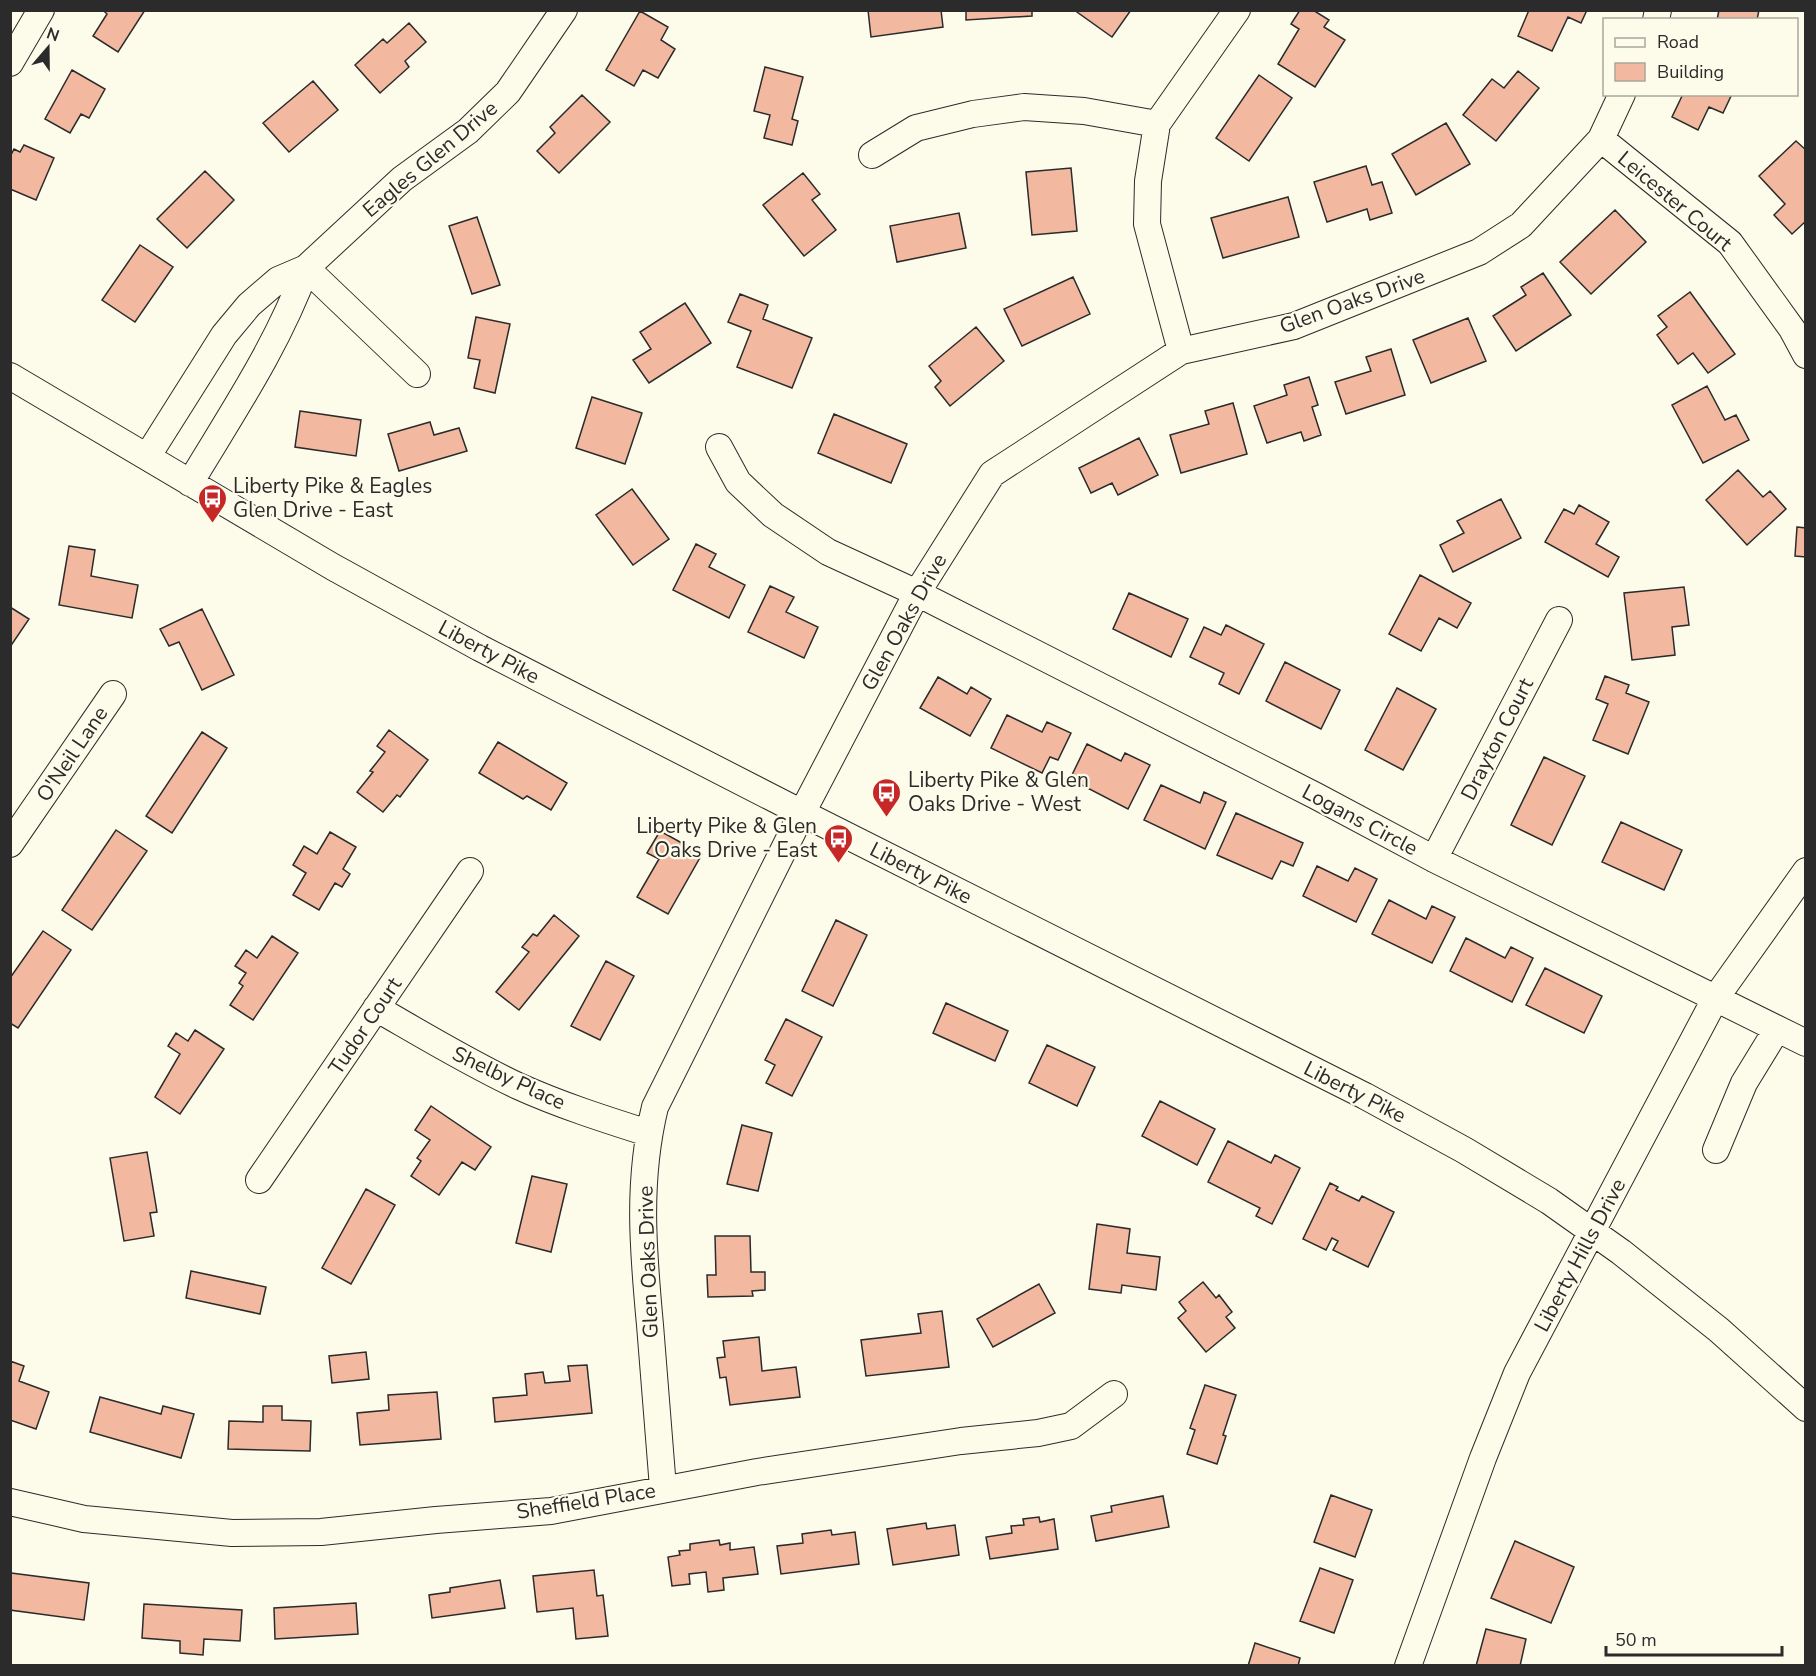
<svg xmlns="http://www.w3.org/2000/svg" width="1816" height="1676" font-family="'Nunito Sans',sans-serif">
<style>
.building{fill:#f2b8a0;stroke:#2b2b2b;stroke-width:1.5}
.lines{fill:none;stroke-linecap:round;stroke-linejoin:round}
.minor-casing{stroke:#2b2b2b;stroke-width:28}
.minor{stroke:#fdfbea;stroke-width:26}
.labels{text-anchor:middle;stroke-width:4.5;stroke-linejoin:round;paint-order:stroke}
.street-label{font-size:21px;fill:#2b2b2b;stroke:#fdfbea}
.poi-label{font-size:21px;fill:#2b2b2b;stroke:#fdfbea;text-anchor:start}
</style>
<rect width="100%" height="100%" fill="#fdfbea"/>
<path class="building" d="M103,10H145L118,52L93,36L107,14Z
M868,10H941L943,27L871,37Z
M966,10H1032V16L966,20Z
M1078,10H1131L1112,37L1077,12Z
M1300,10H1313L1329,20L1324,27L1345,40L1315,87L1278,64L1299,29L1291,24Z
M1529,10H1587L1581,23L1568,17L1552,51L1518,36Z
M1719,10H1759L1757,20H1717Z
M640,11L668,27L661,40L675,49L658,78L643,70L634,86L606,70Z
M409,23L426,42L405,61L409,67L380,93L355,65L383,39L387,43Z
M765,67L803,77L792,119L798,121L792,145L764,138L770,115L754,111Z
M72,70L105,89L89,118L81,114L70,133L45,119Z
M1518,71L1539,88L1496,141L1463,115L1492,79L1504,88Z
M1259,75L1292,98L1249,161L1216,138Z
M313,81L338,110L289,152L263,123Z
M1683,94H1732L1723,113L1709,107L1698,130L1672,117Z
M582,95L610,122L559,173L537,151L555,133L550,127Z
M1446,123L1470,164L1416,195L1392,154Z
M1796,141L1806,150V221L1792,234L1774,215L1785,204L1759,176Z
M24,145L54,158L36,200L10,189V157L14,149L20,152Z
M1366,166L1372,185L1382,182L1392,213L1370,220L1367,209L1327,222L1314,182Z
M1071,168L1077,231L1032,235L1026,172Z
M205,171L234,200L187,248L157,219Z
M803,173L820,194L812,200L836,230L804,256L763,205Z
M1288,197L1299,237L1223,258L1211,218Z
M1615,210L1646,242L1591,294L1560,262Z
M959,213L966,248L897,262L890,226Z
M477,217L500,285L472,294L449,226Z
M140,245L173,267L135,322L102,300Z
M1543,273L1571,315L1516,351L1493,316L1526,295L1521,287Z
M1073,277L1090,314L1022,346L1004,309Z
M1690,292L1735,354L1708,373L1693,353L1678,364L1657,335L1667,327L1658,316Z
M740,294L768,305L763,319L812,338L792,388L737,367L751,331L728,322Z
M685,303L711,343L649,383L633,360L651,349L640,332Z
M476,317L510,324L495,393L474,388L480,360L468,358Z
M1468,318L1486,361L1431,383L1413,340Z
M976,327L1004,361L950,406L935,387L941,381L929,366Z
M1391,349L1405,395L1346,414L1335,382L1371,371L1366,357Z
M1309,377L1318,405L1312,407L1321,435L1304,441L1301,432L1267,443L1254,406L1287,395L1284,385Z
M1707,386L1725,420L1736,415L1749,440L1703,463L1672,405Z
M592,397L642,413L625,464L576,448Z
M1233,403L1247,454L1181,473L1170,435L1209,424L1205,411Z
M300,411L361,420L356,456L295,447Z
M834,414L907,444L891,483L818,453Z
M430,422L434,435L459,428L467,451L399,471L388,434Z
M1139,438L1158,475L1118,495L1112,483L1091,493L1079,468Z
M1738,470L1763,497L1770,491L1786,509L1747,545L1706,500Z
M632,489L669,539L633,565L596,515Z
M1501,499L1521,538L1453,572L1440,545L1464,533L1457,521Z
M1579,505L1609,522L1596,544L1619,557L1608,577L1545,542L1564,509L1574,514Z
M1797,527L1806,528V557L1795,556Z
M696,544L716,554L709,567L745,585L729,618L673,590Z
M69,546L95,550L91,576L138,585L132,618L59,605Z
M1420,575L1471,603L1457,628L1439,618L1421,651L1389,634Z
M770,586L794,597L786,612L818,627L804,658L748,632Z
M1684,587L1689,625L1672,627L1675,655L1632,660L1624,593Z
M1129,593L1188,619L1171,657L1113,629Z
M10,607L29,619L10,647Z
M202,609L234,675L202,690L179,642L169,646L160,629Z
M1226,625L1264,644L1239,694L1219,684L1224,673L1190,657L1204,627L1221,635Z
M1285,662L1340,690L1321,729L1266,701Z
M1605,676L1629,685L1626,693L1649,702L1628,754L1593,740L1608,704L1596,699Z
M938,677L967,694L971,687L991,699L970,736L920,708Z
M1397,688L1436,709L1403,770L1365,750Z
M1007,715L1042,732L1047,722L1071,733L1058,760L1050,757L1042,773L991,748Z
M389,730L428,760L400,797L397,795L383,812L357,792L373,772L370,771L385,752L377,746Z
M202,732L227,748L172,833L146,816Z
M498,742L567,783L551,810L527,796L523,799L479,773Z
M1087,744L1121,761L1125,753L1150,765L1128,809L1070,779Z
M1544,757L1585,776L1552,845L1511,825Z
M1161,785L1200,803L1204,792L1226,802L1205,849L1144,820Z
M1236,813L1303,843L1293,866L1281,861L1272,879L1217,855Z
M1621,822L1682,850L1664,890L1602,862Z
M116,830L147,851L92,930L62,910Z
M660,831L702,854L668,914L637,897L659,859L647,853Z
M330,832L356,847L343,869L350,874L342,887L335,883L319,910L293,895L306,873L293,865L304,846L317,854Z
M1317,866L1348,881L1355,868L1377,879L1356,922L1303,896Z
M1389,900L1426,919L1432,906L1455,917L1432,963L1372,934Z
M554,915L579,936L519,1010L496,992L529,952L522,947L533,934L537,936Z
M836,920L867,935L833,1006L802,991Z
M43,931L71,950L18,1028L10,1023V978Z
M272,936L298,953L253,1020L230,1005L243,986L239,983L246,973L235,966L246,950L257,958Z
M1466,938L1505,958L1511,947L1533,958L1512,1002L1450,971Z
M606,961L634,976L600,1040L571,1026Z
M1545,968L1602,996L1584,1033L1526,1005Z
M946,1003L1008,1031L995,1061L933,1033Z
M786,1019L822,1037L792,1096L766,1083L775,1065L765,1060Z
M195,1030L224,1049L180,1114L155,1097L180,1054L168,1046L176,1033L188,1041Z
M1047,1045L1095,1067L1077,1106L1029,1083Z
M1160,1101L1215,1129L1197,1165L1142,1136Z
M431,1106L491,1147L475,1170L462,1162L439,1195L411,1176L421,1161L417,1158L430,1140L415,1130Z
M742,1125L772,1133L758,1191L727,1184Z
M1228,1141L1271,1163L1275,1155L1300,1168L1272,1224L1256,1216L1260,1208L1208,1182Z
M147,1152L157,1212L150,1213L154,1236L124,1241L110,1158Z
M532,1176L567,1184L551,1252L516,1243Z
M1330,1183L1338,1187L1336,1190L1359,1201L1362,1196L1394,1212L1368,1267L1333,1250L1338,1241L1332,1238L1326,1250L1303,1239Z
M366,1189L395,1205L351,1284L322,1268Z
M1097,1224L1130,1229L1127,1253L1160,1257L1156,1290L1122,1285L1121,1293L1089,1289Z
M715,1236H750L751,1272H765V1290L752,1291L753,1296L708,1297L707,1275H716Z
M191,1271L266,1287L260,1314L186,1298Z
M1203,1282L1216,1298L1219,1295L1232,1312L1226,1317L1235,1328L1206,1352L1178,1318L1186,1311L1179,1302Z
M1039,1284L1055,1313L993,1347L977,1319Z
M942,1311L949,1367L866,1376L861,1340L921,1333L918,1314Z
M759,1337L762,1371L796,1367L800,1397L730,1405L726,1377L720,1378L717,1358L725,1357L723,1341Z
M366,1352L369,1379L332,1383L329,1356Z
M10,1361L24,1366L19,1381L49,1392L36,1429L10,1420Z
M587,1365L592,1413L495,1422L493,1398L527,1395L525,1374L543,1372L545,1383L570,1381L568,1366Z
M1205,1385L1236,1395L1223,1435L1226,1436L1217,1464L1187,1454L1195,1430L1190,1428Z
M437,1392L441,1439L360,1445L357,1413L389,1410L388,1395Z
M100,1397L161,1414L163,1406L194,1414L181,1458L90,1432Z
M263,1406H282V1420L311,1421L310,1451L228,1449L229,1421L263,1422Z
M1331,1495L1372,1510L1355,1557L1314,1542Z
M1163,1496L1169,1527L1096,1541L1091,1516L1112,1512L1111,1506Z
M1039,1517L1040,1522L1054,1519L1058,1549L990,1559L986,1537L1012,1533L1011,1526L1024,1525L1023,1519Z
M926,1523L927,1529L955,1525L959,1555L893,1565L887,1529Z
M831,1530L832,1535L855,1532L859,1564L781,1574L777,1546L803,1543L802,1534Z
M719,1540L720,1545L730,1543V1550L754,1547L758,1574L723,1578L724,1590L708,1592L706,1572L689,1574L690,1584L672,1586L668,1557L680,1555L679,1551L690,1550V1544Z
M1515,1541L1574,1567L1551,1623L1491,1598Z
M1320,1568L1353,1580L1334,1633L1300,1621Z
M594,1570L597,1596L603,1595L608,1636L576,1639L573,1608L537,1612L533,1576Z
M11,1573L89,1583L84,1620L10,1610Z
M500,1580L505,1608L432,1618L429,1595L450,1592V1588Z
M356,1603L358,1634L275,1639L274,1608Z
M144,1604L242,1610L240,1641L204,1639L203,1655L180,1653V1641L142,1638Z
M1486,1629L1526,1639L1520,1666H1476Z
M1255,1643L1300,1658L1298,1666H1248Z"/>
<g class="lines">
<defs>
<path id="minor" d="M1656,20L1658,10
M10,63L41,10
M1601,139L1730,243L1792,329L1806,355
M872,155L916,128L973,114L1024,107L1084,111L1157,124
M306,268L417,374
M1181,351L1147,224L1148,181L1157,124L1237,10
M10,376L333,567L480,648L802,813L1365,1096L1464,1150L1549,1201L1621,1252L1719,1330L1806,1408
M719,447L738,482L773,515L828,552L917,593L1316,796L1434,859L1806,1043
M147,457L224,335L249,305L278,280L306,268L402,179L468,131L508,92L564,10
M190,483C232,413 278,345 306,268
M10,844L113,694
M1434,859L1559,620
M376,1008C423,1035 469,1063 518,1086C560,1105 604,1119 648,1133
M1716,1150L1744,1083L1777,1029
M259,1180L470,871
M663,1488C659,1434 654,1379 650,1325C643,1250 637,1181 655,1107L802,813L917,593L992,474L1181,351L1294,326L1479,252L1521,225L1601,139L1622,94
M10,1502L84,1519L232,1533L321,1532L436,1520L551,1511L757,1472L961,1441L1038,1433L1071,1426L1114,1394
M1408,1666L1483,1458L1517,1373L1715,999L1806,871"/>
</defs>
<use href="#minor" class="minor-casing"/>
<use href="#minor" class="minor"/>
</g>
<defs>
<symbol id="bus-pin" viewBox="-11 -11 22 30"><path d="M0 17L-7.5 6A9.5 9.5 0 1 1 7.5 6Z" fill="#c62828" stroke="#fdfbea"/><path d="M-5-6H5V4H4V6H2V4H-2V6H-4V4H-5ZM-3.5-4V0h7V-4ZM-3.5 1.2v1.5H-2V1.2ZM2 1.2v1.5H3.5V1.2Z" fill="#fff"/></symbol>
</defs>
<g fill-rule="evenodd">
<use href="#bus-pin" x="196" y="482" width="33" height="45"/>
<use href="#bus-pin" x="870" y="776" width="33" height="45"/>
<use href="#bus-pin" x="822" y="822" width="33" height="45"/>
</g>
<g class="labels">
<g class="street-label">
<text transform="translate(430 159) rotate(-40)" y="7">Eagles Glen Drive</text>
<text transform="translate(1675 201) rotate(40)" y="7">Leicester Court</text>
<text transform="translate(1352 301) rotate(-20)" y="7">Glen Oaks Drive</text>
<text transform="translate(904 622) rotate(-61)" y="7">Glen Oaks Drive</text>
<text transform="translate(489 652) rotate(28)" y="7">Liberty Pike</text>
<text transform="translate(1497 739) rotate(-63)" y="7">Drayton Court</text>
<text transform="translate(72 754) rotate(-56)" y="7">O'Neil Lane</text>
<text transform="translate(1360 820) rotate(28)" y="7">Logans Circle</text>
<text transform="translate(921 873) rotate(27)" y="7">Liberty Pike</text>
<text transform="translate(365 1026) rotate(-56)" y="7">Tudor Court</text>
<text transform="translate(509 1078) rotate(25)" y="7">Shelby Place</text>
<text transform="translate(1355 1092) rotate(27)" y="7">Liberty Pike</text>
<text transform="translate(1580 1255) rotate(-62)" y="7">Liberty Hills Drive</text>
<text transform="translate(648 1262) rotate(-92)" y="7">Glen Oaks Drive</text>
<text transform="translate(586 1501) rotate(-9)" y="7">Sheffield Place</text>
</g>
<g class="poi-label">
<text x="233" y="493">Liberty Pike &amp; Eagles<tspan x="233" dy="24">Glen Drive - East</tspan></text>
<text x="908" y="787">Liberty Pike &amp; Glen<tspan x="908" dy="24">Oaks Drive - West</tspan></text>
<text x="817" y="833" text-anchor="end">Liberty Pike &amp; Glen<tspan x="817" dy="24">Oaks Drive - East</tspan></text>
</g>
</g>
<rect width="1816" height="1676" fill="none" stroke="#2b2b2b" stroke-width="24"/>
<rect x="1603" y="18" width="195" height="78" fill="#fdfbea" stroke="#a9a89e" stroke-width="1.5"/>
<rect x="1615" y="38" width="30" height="9" fill="#fdfbea" stroke="#a9a89e" stroke-width="1.5"/>
<text x="1657" y="48" font-size="18" fill="#2b2b2b">Road</text>
<rect x="1615" y="63" width="30" height="18" fill="#f2b8a0" stroke="#a9a89e" stroke-width="1.5"/>
<text x="1657" y="78" font-size="18" fill="#2b2b2b">Building</text>
<g transform="translate(48 48) rotate(20)" stroke="#fdfbea" stroke-width="4.5" paint-order="stroke">
<path d="M0-4.5L10 22L0 15L-10 22Z" fill="#2b2b2b"/>
<text y="-9" font-size="16" font-weight="bold" text-anchor="middle" fill="#2b2b2b">N</text>
</g>
<path d="M1606 1646v9h176v-9" fill="none" stroke="#2b2b2b" stroke-width="3"/>
<text x="1615" y="1646" font-size="18" fill="#2b2b2b" stroke="#fdfbea" stroke-width="4.5" paint-order="stroke">50 m</text>
</svg>
